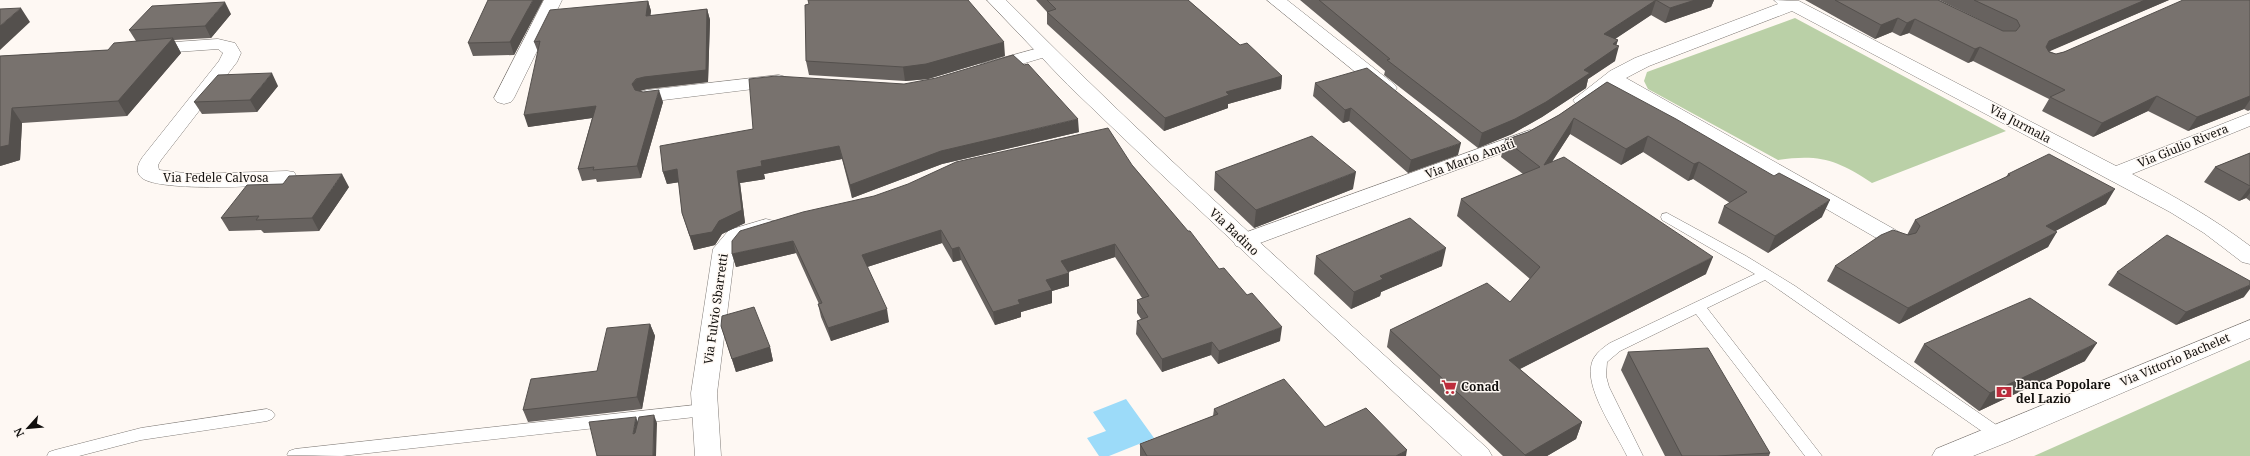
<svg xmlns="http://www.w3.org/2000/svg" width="2250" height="456" font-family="'Noto Serif',serif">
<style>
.green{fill:#bad0a7}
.water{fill:#9cdbf9}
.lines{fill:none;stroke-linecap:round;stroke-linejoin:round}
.service-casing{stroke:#817c78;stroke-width:1}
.minor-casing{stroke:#817c78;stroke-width:1}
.tertiary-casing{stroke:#817c78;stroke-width:1}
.service{fill:#fff;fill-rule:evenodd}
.minor{fill:#fff;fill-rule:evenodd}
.tertiary{fill:#fff;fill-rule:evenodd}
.wall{fill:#67625f}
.shaded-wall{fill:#54504d}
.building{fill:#78726e;stroke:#54504d}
.labels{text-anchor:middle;stroke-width:3;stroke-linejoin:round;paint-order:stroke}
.street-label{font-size:12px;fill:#110f0d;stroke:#fef8f3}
.poi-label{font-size:12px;font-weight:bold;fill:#110f0d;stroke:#fef8f3;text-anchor:start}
</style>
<rect width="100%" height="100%" fill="#fef8f3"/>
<path class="green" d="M1795,18L2006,131L1872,183C1837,160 1820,154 1778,160L1648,89L1644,81L1647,72Z
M2250,360V456H2034Z"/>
<path class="water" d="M1126,399L1154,438L1109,456H1099L1087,438L1106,431L1093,412Z"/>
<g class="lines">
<defs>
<path id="service" d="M1667,213L1746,256L1795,286L2005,431L2007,435L2005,439L1999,441L1993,439L1765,280L1707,308L1822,456H1805L1696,314L1620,351L1607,362L1606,376L1609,387L1643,456H1627C1616,433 1587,392 1591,367C1592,356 1601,349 1610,343L1755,274L1662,220L1661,217L1662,214Z
M704,404L709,406L712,410L709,414L704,416L342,456L287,455L289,451L295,449Z
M267,409L272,411L275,415L272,419L267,421L141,440L79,456H47L49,452L55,450L141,428Z"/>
<path id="minor" d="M544,0H562L514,98L511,102L504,104L497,102L494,98Z
M1267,0H1287L1394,84L1397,88L1394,92L1387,94L1380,92Z
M1774,0L1799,1L2116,166L2250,113V126L2132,174C2174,196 2213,218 2250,246V264L2242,262L2204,233L2170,212L1792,11L1649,66L1626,78L1908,237L1911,242L1908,247L1900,249L1892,247L1614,86C1602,95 1591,108 1576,104L1573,100L1610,71L1635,58L1778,4Z
M218,39L235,43L241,53L237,62L161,160L158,165L159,170L193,174L287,171L294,172L297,177L294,182C271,187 159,192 142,178C133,171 140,160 145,154L219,61L223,53L218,49L147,54L141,53L138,49L141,45L147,44Z
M1046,46L1052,47L1055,51L1052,55L988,74L981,72L979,68L981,64Z
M779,75L786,77L788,81L786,85L647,102L640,100L637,96L640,92L647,90Z
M1530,130L1537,132L1540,136L1537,140L1252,246L1244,248L1236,246L1233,241L1236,236Z
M766,219L774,221L777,226L774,231L745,240L735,251L717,393L721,456H695L691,393L713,249L729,230Z
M2250,320V338L2008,442L1973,456H1932L1936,449Z"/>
<path id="tertiary" d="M987,0H1006C1160,156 1325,301 1488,449L1492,456H1462L1161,174L1068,85Z"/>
</defs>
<use href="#service" class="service-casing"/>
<use href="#minor" class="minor-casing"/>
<use href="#tertiary" class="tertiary-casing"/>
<use href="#service" class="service"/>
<use href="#minor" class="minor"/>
<use href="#tertiary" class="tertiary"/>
</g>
<path class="wall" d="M543,0L514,55L473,56L468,43Z
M1036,0H1188L1240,45L1282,76L1281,89L1228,104V108L1164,131L1047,24V12Z
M1300,0H1714L1711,7L1665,23L1651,15L1615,39L1618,40L1616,45L1615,61L1588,79L1586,88L1542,117L1512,134L1478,148L1384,75L1385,71Z
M1805,0H1938L1999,29L1939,0H2169L2049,51L2056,54L2250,0V110L2248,111L2244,109L2188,131L2148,111L2093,137L2042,111L2049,99L1973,61L1968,63L1909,33L1900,36L1892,32L1875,39Z
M648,1L651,11L650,16L707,9L710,20L708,82L647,89L639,91L663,102L641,178L597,182L596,179L582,181L578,169L592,118L528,127L538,52L534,42Z
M231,14L211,38L174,40L181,53L127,116L22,123L20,160L0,166V56L108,50L136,41L129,30Z
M1005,56L928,79L905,81L809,75L806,61Z
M1607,82L1822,217L1768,253L1718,223L1724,206L1730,203L1693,179L1688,181L1643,152L1621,165L1570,134L1552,162L1706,274L1520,369L1582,422L1576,439L1547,456H1503L1387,347L1390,330L1510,302L1530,279L1457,216L1461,199L1523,174L1501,157L1505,140L1528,132L1559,115Z
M1315,83L1458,155L1408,173L1349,121L1343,123L1313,96Z
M278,86L257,112L202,114L194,102Z
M753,129L1079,132L942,164L852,198L842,159L764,174L765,179L740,183L745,223L722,234L715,245L694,250L682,213L679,182L667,184L663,172Z
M2250,153V201L2246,198L2239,201L2204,182L2215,167Z
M1132,165L1219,269L1280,341L1218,364L1211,355L1162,372L1136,334L1137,321L1141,319L1137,313V300L1142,298L1115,257L1068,272L1069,286L1052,291V303L1021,312V317L995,325L961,260L953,262L942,243L867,267L889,322L831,341L821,317L818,304H819L796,253L736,267L732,254Z
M1215,172L1353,189L1254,228L1214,190Z
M2008,174L2106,204L2055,231L2048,247L1899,324L1827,281L1835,266L1908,235H1907L1915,220L2006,177Z
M349,187L319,231L264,233L261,230L229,231L221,218Z
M1316,256L1442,266L1381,292L1380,296L1351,309L1314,274Z
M2117,272L2244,297L2176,325L2108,285Z
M650,324L655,336L642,409L528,422L523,410L597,371Z
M721,326L770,347L773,361L736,372Z
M1924,344L2085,361L1979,411L1914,362Z
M1628,352L1770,453L1769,456H1665L1621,370Z
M1214,409L1325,427L1406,456H1140V444L1213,416Z"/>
<path class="shaded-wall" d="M533,0H543L514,55L510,42Z
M1656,0L1651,15L1600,49L1604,34Z
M1695,0H1714L1711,7L1665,23L1670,8Z
M2145,0H2169L2041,55L2049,41Z
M648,1L651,11L649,27L646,16Z
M225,2L231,14L211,38L205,26Z
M21,8L30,22L0,50V26Z
M707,9L710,20L708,82L647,89L640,91L636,95L632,84Z
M1898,18L1892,32L1875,39L1881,25Z
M1915,19L1909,33L1900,36L1907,23Z
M173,38L181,53L127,116L118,101Z
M1618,40L1615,49L1619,46L1615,61L1588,79L1586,88L1542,117L1512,134L1478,148L1482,133L1584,70L1613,44Z
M1004,42L1005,56L928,79L905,81L903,67Z
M1980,47L1973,61L1968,63L1975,49Z
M272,73L278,86L257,112L250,100Z
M1282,76L1281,89L1228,104V108L1164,131L1165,118L1226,92Z
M659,90L663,102L641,178L637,166Z
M2157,96L2148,111L2093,137L2102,123Z
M2250,96V100L2244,109L2188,131L2197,117Z
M596,106L599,117L528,127L524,115Z
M12,108L22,123L20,160L0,166V147Z
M1351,108L1349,121L1343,123L1345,110Z
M1574,118L1570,134L1539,181L1544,165Z
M1078,119L1079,132L942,164L852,198L850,185L941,151Z
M1648,136L1643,152L1621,165L1626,149Z
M1461,143L1458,155L1408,173L1411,160Z
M839,146L842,159L764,174L765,179L740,183L745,223L722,234L715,245L694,250L690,236L737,171L761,161Z
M1699,162L1693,179L1688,181L1694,164Z
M677,169L681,182L667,184L663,172Z
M1356,172L1353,189L1254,228L1256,210Z
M342,174L349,187L319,231L312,218Z
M2250,187V193L2246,198L2239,201Z
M2115,189L2106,204L2037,241L2046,226Z
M1830,200L1822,217L1768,253L1775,236Z
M941,230L942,243L864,268L862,255Z
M2057,232L2048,247L1899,324L1908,308Z
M793,241L796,253L736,267L732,254Z
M1115,244V257L1062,274L1061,261Z
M959,247L961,260L953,262L952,249Z
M1446,248L1442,266L1381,292L1380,296L1351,309L1354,292L1380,276Z
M1713,257L1706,274L1504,377L1509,360Z
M1069,273V286L1052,291V303L1021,312V317L995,325L993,312L1046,280Z
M2250,285V289L2244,297L2176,325L2186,312Z
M887,309L889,322L831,341L828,328Z
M650,324L655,336L642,409L637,397Z
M1282,327L1280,341L1218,364L1219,351Z
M1212,342L1211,355L1162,372V359Z
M2097,343L2085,361L1979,411L1990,393Z
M770,347L773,361L736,372L732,359Z
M654,415L657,423L656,456H653Z
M636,417L639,425L636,441L633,434Z
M1582,422L1576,439L1547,456H1525V455Z
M1407,450L1406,456H1396Z"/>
<path class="building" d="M488,0H533L510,42L468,43Z
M808,0H968L1004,42L926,64L903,67L806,61L805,5L809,4Z
M1047,0H1188L1240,45L1247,43L1282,76L1226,92L1229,95L1165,118L1047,12L1056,9Z
M1319,0H1695L1670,8L1656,0L1604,34L1618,40L1613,44L1619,46L1584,70L1590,73L1546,102L1515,119L1482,133L1387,60L1390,59Z
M1835,0H1938L2003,31H2016L2020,26L2017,20L1974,0H2145L2049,41L2046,47L2049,52L2056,54L2064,52L2183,0H2250V96L2197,117L2157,96L2102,123L2050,97L2065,90L1980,47L1975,49L1915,19L1907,23L1898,18L1881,25Z
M648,1L646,16L707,9L706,70L644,77L636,79L632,84L635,90L643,92L659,90L637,166L593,170L594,167L578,169L596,106L524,115L540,41L534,42L550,10Z
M225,2L205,26L129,30L152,6Z
M21,8L0,26V9Z
M173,38L118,101L12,108L9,145L0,147V56L108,50L114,43Z
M1013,55L1024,65L1028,64L1078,119L941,151L850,185L839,146L761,161L762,166L737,171L742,210L719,221L712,232L690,236L682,213L677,169L663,172L660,146L753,129L749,79L776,76L904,84L936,78Z
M1367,68L1461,143L1411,160L1351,108L1345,110L1315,83Z
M272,73L250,100L194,102L218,75Z
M1607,82L1676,119L1774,176L1779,173L1830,200L1775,236L1724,206L1747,192L1699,162L1694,164L1648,136L1626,149L1574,118L1544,165L1564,157L1713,257L1509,360L1582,422L1525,455L1390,330L1487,283L1510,302L1540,267L1461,199L1540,167L1505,140L1528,132L1559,115Z
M1108,128L1132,165L1188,231H1190L1219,269L1224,268L1247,295L1252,293L1282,327L1219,351L1212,342L1162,359L1137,321L1148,317L1137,300L1149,296L1115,244L1061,261L1069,273L1046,280L1052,290L1018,300L1020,304L993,312L959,247L952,249L941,230L862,255L887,309L828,328L818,304L822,303L793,241L732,254V241L740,231L803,212L874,196L908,184L956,162Z
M1312,136L1356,172L1256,210L1215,172Z
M2250,153V186L2215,167Z
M2049,154L2115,189L2046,226L2057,232L1908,308L1835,266L1881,235L1893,230L1908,235L1916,233L1920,226L1915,220L2010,175L2008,174Z
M342,174L312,218L256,220L259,216L221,218L247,185L283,184L289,176Z
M1410,218L1446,248L1380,276L1383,279L1354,292L1316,256Z
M2167,235L2250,281V285L2186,312L2117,272Z
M2030,298L2097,343L1990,393L1924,344Z
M754,307L770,347L732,359L721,326L722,316Z
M650,324L637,397L523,410L531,379L597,371L607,328Z
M1708,348L1770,453L1717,456H1682L1628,352Z
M1284,379L1325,427L1366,408L1407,450L1396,456H1147L1140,444L1218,414L1214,409Z
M654,415L653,456H597L589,422L636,417L633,434L635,433L639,417Z"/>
<defs>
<symbol id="supermarket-bare" viewBox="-9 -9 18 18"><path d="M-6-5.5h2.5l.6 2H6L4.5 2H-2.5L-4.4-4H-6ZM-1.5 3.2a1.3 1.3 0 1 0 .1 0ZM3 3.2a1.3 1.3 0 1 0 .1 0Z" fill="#bd2c3c" stroke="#fef8f3" stroke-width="2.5" paint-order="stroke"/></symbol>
<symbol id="bank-bare" viewBox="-9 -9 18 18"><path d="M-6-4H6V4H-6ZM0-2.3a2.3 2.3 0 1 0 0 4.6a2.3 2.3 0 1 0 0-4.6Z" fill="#bd2c3c" stroke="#fef8f3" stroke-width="2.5" paint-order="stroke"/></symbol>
</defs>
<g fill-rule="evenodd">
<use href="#supermarket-bare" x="1438" y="376" width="22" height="22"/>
<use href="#bank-bare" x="1993" y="381" width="22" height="22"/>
</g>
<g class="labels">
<g class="street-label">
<text transform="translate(2020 124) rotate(28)" y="4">Via Jurmala</text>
<text transform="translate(2183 146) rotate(-22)" y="4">Via Giulio Rivera</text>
<text transform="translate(1470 159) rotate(-20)" y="4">Via Mario Amati</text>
<text x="216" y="182">Via Fedele Calvosa</text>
<text transform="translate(1234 232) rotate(43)" y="4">Via Badino</text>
<text transform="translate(716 309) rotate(-82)" y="4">Via Fulvio Sbarretti</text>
<text transform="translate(2175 360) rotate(-23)" y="4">Via Vittorio Bachelet</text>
</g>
<g class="poi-label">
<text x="2016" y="389">Banca Popolare<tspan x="2016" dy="14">del Lazio</tspan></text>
<text x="1461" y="391">Conad</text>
</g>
</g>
<g transform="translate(28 428) rotate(243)" stroke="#fef8f3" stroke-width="3" paint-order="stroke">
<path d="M0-3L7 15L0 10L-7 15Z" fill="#110f0d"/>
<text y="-6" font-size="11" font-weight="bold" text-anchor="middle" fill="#110f0d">N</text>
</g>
</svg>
